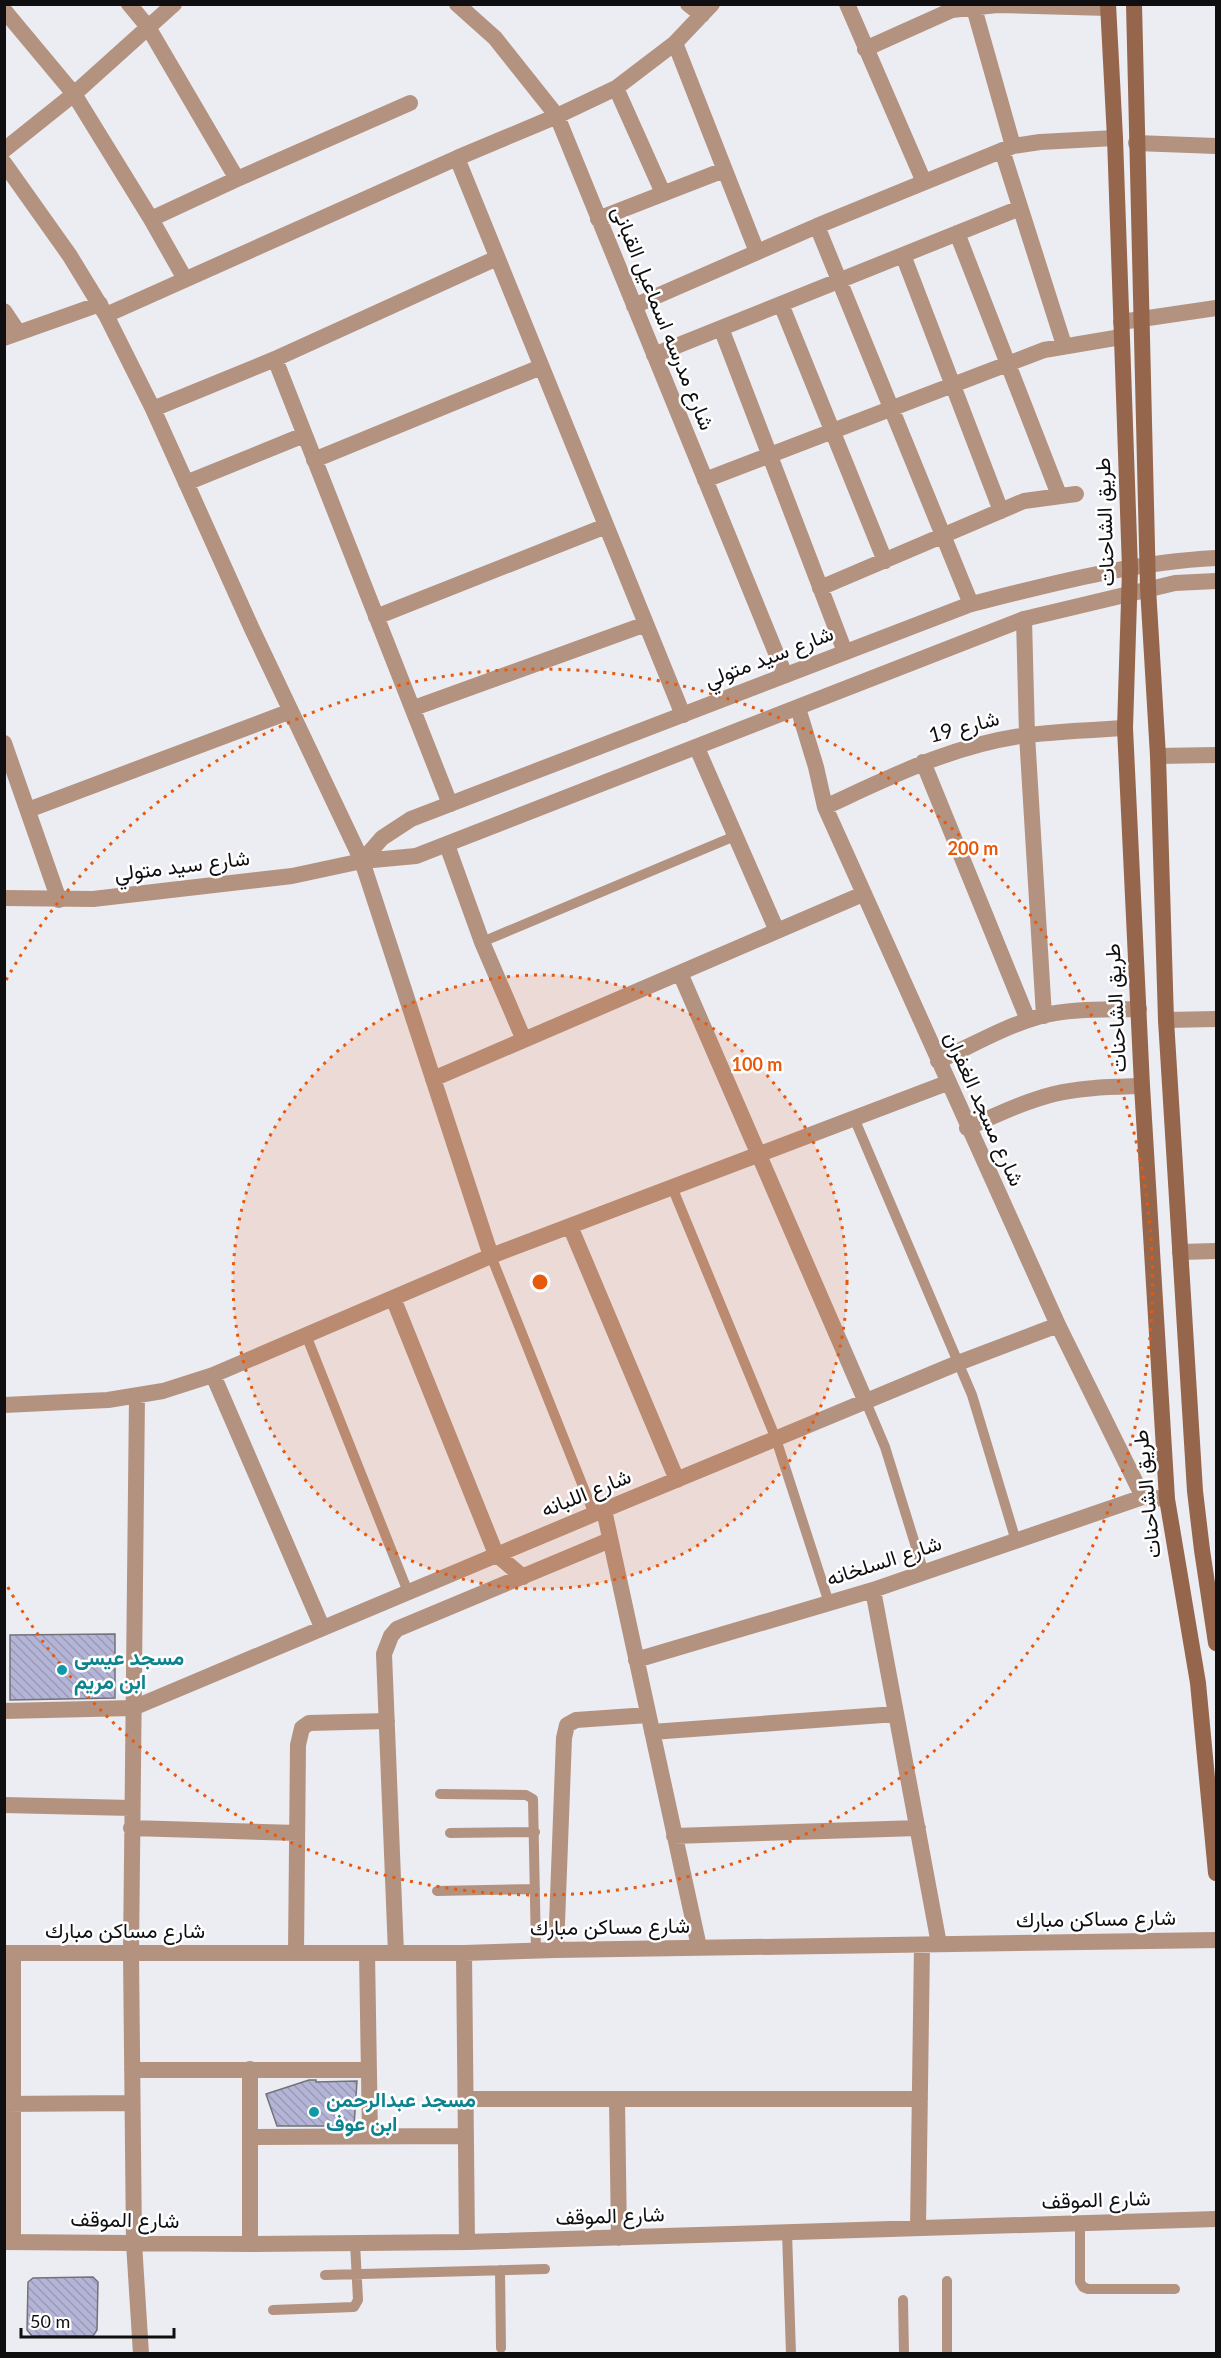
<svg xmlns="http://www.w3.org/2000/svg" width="1221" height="2358" font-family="Lato,Vazirmatn,sans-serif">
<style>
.building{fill:url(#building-back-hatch);stroke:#727278;stroke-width:1.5}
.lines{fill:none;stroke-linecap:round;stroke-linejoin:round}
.service{stroke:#b49280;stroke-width:10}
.minor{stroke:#b49280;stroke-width:16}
.tertiary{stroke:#b49280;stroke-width:16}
.secondary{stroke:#95664c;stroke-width:16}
.ring{fill:none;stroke:#e8590c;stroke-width:3;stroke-dasharray:3 6}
.culture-dot{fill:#0f9aa8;stroke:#fff;stroke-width:2}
.labels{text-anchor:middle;stroke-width:5;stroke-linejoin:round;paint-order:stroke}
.street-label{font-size:21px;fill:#0f0f12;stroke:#fff}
.culture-label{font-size:21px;font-weight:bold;fill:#0d838f;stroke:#fff;text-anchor:start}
.centre{fill:#e8590c;stroke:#fff;stroke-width:3}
.ring-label{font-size:18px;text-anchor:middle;font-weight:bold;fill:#e8590c;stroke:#fff;stroke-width:5;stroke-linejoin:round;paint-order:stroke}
</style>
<defs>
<pattern id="building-back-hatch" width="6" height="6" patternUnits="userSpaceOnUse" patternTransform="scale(1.5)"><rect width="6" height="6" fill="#b4b5d6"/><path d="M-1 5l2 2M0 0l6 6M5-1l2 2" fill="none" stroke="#9a9ab7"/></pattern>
</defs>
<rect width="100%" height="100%" fill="#ececf3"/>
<path class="building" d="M115,1634V1698L10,1700V1635Z
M309,2080H316V2082L357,2081L354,2126H277L266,2094Z
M93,2277L98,2282L97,2330L93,2336H32L27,2330L28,2282L33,2278Z"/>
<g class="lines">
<path class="service" d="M482,942L735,836
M854,1118L972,1395L1016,1541
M672,1187L776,1439L829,1603
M491,1256L594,1514
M306,1335L408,1592
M866,1402L885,1447L924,1573
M440,1794L526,1795L533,1799L536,1951
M450,1833L535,1832
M437,1891L535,1889
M1080,2223V2282L1083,2287L1088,2289H1175
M787,2232L791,2354
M500,2270L501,2348
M325,2275L545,2269
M903,2300L904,2354
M273,2310L354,2307L358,2300L355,2243
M947,2354V2281"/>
<path class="minor" d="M129,4L148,27L237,179
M457,4L495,38L557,116L785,675
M688,4L702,15
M847,4L924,182
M974,8L1013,146
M4,10L74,94L151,219L185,279
M675,43L757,252
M865,49L952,10L997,5L1108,8
M616,88L663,193
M1136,143L1216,146
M4,150L74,94L174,4
M1002,150L1064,345
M457,158L683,715
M4,163L70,256L106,315L153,409L252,629L362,861L491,1256
M151,219L237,179L410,103
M598,219L724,170
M817,226L971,604
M957,233L1059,495
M903,255L1001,511
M781,304L885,561
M634,306L817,226L1013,146L1040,142L1115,138
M4,311L18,332
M106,315L457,158L557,116L616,88L675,43L712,4
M1121,322L1216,308
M721,328L845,652
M4,338L100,304
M654,355L1020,208
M275,359L450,804
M153,409L275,359L497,258
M314,460L541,367
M705,480L1044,350L1121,337
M186,483L304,435
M820,588L1024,501L1076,494
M376,617L606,526
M1024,619L1027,735L1044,1016
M414,708L646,624
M798,708L816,767L825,807L1058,1325L1143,1497L1167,1499
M4,743L59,900
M697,748L777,931
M1158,756L1216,755
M923,762L1028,1020
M825,807C890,777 955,744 1028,735C1060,731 1093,730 1125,728
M28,810L291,711
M447,845L482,942L524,1040
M680,973L866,1402
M1166,1020L1216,1019
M938,1061C971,1046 1005,1026 1041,1016C1072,1008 1106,1010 1139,1009
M433,1079L863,894
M967,1128C996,1115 1023,1102 1054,1094C1083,1087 1113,1087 1142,1086
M570,1226L677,1480
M1180,1252L1216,1251
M393,1298L496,1554L523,1577
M213,1375L322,1627
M137,1396L131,1953L134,2243L141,2354
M4,1405L108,1400L163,1391L213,1375L491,1256L947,1083
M604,1510L699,1947
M873,1590L939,1944
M636,1660L873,1590L1143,1497
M4,1711L133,1708L594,1514L958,1363L1058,1325
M652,1732L896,1714
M4,1805L131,1808
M131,1828L297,1833
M674,1836L918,1828
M556,1950L564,1738L567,1725L576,1720L648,1715
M4,1953H464L556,1950L1216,1940
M296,1953L298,1745L302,1728L309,1723L387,1721
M367,1953L370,2136
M396,1953L384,1654L391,1636L397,1629L610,1540
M464,1953L467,2242
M250,2069V2244
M132,2070H369
M466,2099H920
M617,2099L619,2238
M4,2104L132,2103
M250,2137L466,2136
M918,2228L922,1945
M4,2242L250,2244L467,2242L1216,2219
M13,2242V1953"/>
<path class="tertiary" d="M362,861L382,838L411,819L971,604C1051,584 1133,562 1216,558
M4,898L93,899L292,876L362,861L416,856L1024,619L1175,583L1216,581"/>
<path class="secondary" d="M1108,4L1115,138L1130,569L1125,728L1142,1086L1167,1499L1198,1683L1216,1873
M1134,4L1148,588L1158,756L1166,1020L1195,1491L1202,1550L1216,1643"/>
</g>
<circle cx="540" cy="1282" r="307" fill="#e8590c" fill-opacity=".12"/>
<g class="ring">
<circle cx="540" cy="1282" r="307"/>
<path d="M6 980A613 613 0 1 1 6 1584"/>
</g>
<g class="culture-dot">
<circle cx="62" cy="1670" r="6"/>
<circle cx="314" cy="2112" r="6"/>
</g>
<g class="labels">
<g class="street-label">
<text transform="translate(663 318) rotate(68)" y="7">شارع مدرسه اسماعيل القبانى</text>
<text transform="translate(1105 522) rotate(-92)" y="7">طريق الشاحنات</text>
<text transform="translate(769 657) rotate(-21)" y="7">شارع سيد متولي</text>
<text transform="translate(964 727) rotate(-15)" y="7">شارع 19</text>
<text transform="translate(182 866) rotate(-7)" y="7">شارع سيد متولي</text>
<text transform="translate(1116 1008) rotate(-93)" y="7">طريق الشاحنات</text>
<text transform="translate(984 1109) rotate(66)" y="7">شارع مسجد الغفران</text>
<text transform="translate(586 1493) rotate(-22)" y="7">شارع اللبانه</text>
<text transform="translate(1147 1494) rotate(-96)" y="7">طريق الشاحنات</text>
<text transform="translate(884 1561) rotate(-18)" y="7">شارع السلخانه</text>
<text transform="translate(1096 1919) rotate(-1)" y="7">شارع مساكن مبارك</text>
<text transform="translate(610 1927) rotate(-1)" y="7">شارع مساكن مبارك</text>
<text x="125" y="1938">شارع مساكن مبارك</text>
<text transform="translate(1096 2200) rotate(-2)" y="7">شارع الموقف</text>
<text transform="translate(610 2216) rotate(-2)" y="7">شارع الموقف</text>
<text transform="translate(125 2220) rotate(1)" y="7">شارع الموقف</text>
</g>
<g class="culture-label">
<text x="74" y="1665">مسجد عيسى<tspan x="74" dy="24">ابن مريم</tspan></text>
<text x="326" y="2107">مسجد عبدالرحمن<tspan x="326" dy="24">ابن عوف</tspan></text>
</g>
</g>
<circle cx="540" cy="1282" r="9" class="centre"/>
<g class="ring-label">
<text x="973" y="855">200 m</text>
<text x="757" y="1071">100 m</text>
</g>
<rect width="1221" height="2358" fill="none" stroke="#0f0f12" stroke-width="12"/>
<path d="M21 2328v9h153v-9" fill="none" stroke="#0f0f12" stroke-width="3"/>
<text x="30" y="2328" font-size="18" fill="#0f0f12" stroke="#ffffff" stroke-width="4.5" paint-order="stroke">50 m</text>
</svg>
